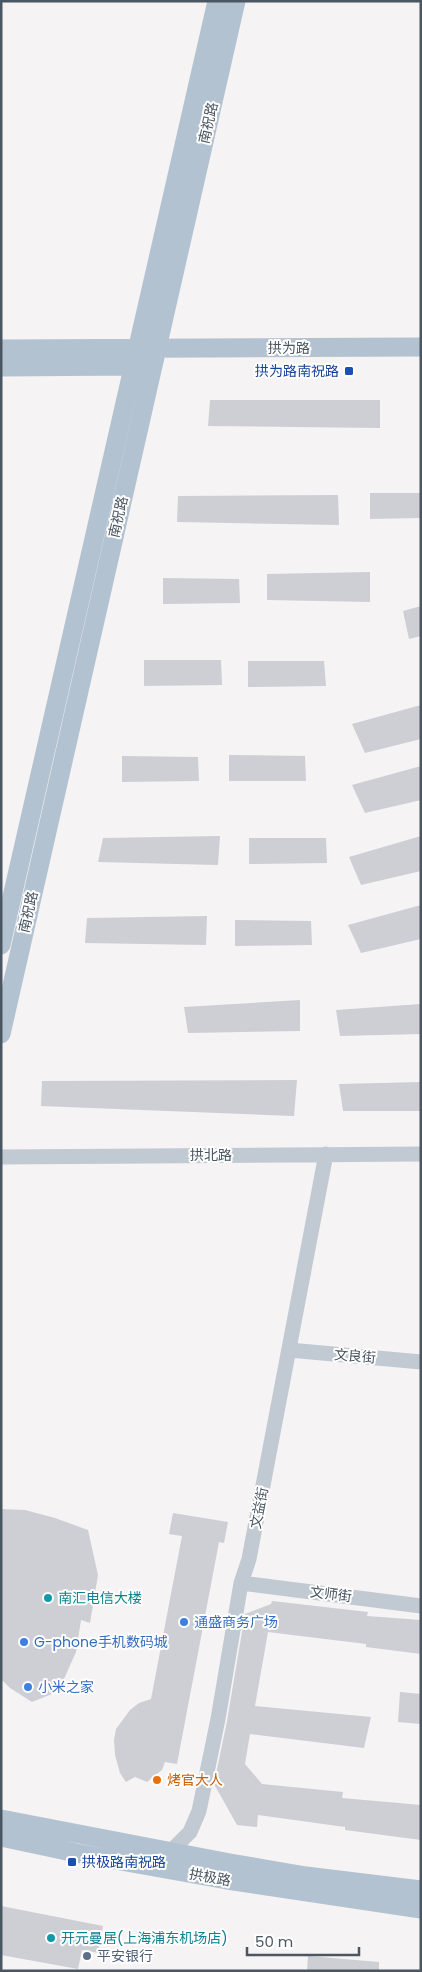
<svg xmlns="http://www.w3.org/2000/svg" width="422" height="1972" font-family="Poppins,'Noto Sans SC',sans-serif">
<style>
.building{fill:#cdcfd5}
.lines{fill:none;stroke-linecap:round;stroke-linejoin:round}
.minor{stroke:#c1cad2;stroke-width:15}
.major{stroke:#b3c2d1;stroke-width:19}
.transit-dot{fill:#1a4fb4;stroke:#fff;stroke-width:2}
.culture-dot{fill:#0f9aa8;stroke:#fff;stroke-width:2}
.shop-dot{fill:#3f7fe0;stroke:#fff;stroke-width:2}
.food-dot{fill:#e8710a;stroke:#fff;stroke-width:2}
.service-dot{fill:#5c6f8a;stroke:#fff;stroke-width:2}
.labels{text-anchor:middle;stroke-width:4;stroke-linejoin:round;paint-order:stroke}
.street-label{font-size:14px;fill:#4a5661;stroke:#fff}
.transit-label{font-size:14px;fill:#164399;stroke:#fff;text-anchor:end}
.culture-label{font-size:14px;fill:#0d838f;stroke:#fff;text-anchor:start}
.shop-label{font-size:14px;fill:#366cbe;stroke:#fff;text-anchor:start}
.food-label{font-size:14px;fill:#c56008;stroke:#fff;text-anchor:start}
.service-label{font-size:14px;fill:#4e5e75;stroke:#fff;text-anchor:start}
</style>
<rect width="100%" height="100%" fill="#f5f3f3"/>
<path class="building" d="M210,400H380V428L208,426Z
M370,493H421V518L370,519Z
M338,495L339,525L177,522L178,496Z
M370,572V602L267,600V574Z
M163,578L239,579L240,603L163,604Z
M421,606V636L409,639L403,611Z
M144,660H221L222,685L144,686Z
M248,661H324L326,686L248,687Z
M421,705V739L365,753L352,724Z
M229,755L305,756L306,781H229Z
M122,756L198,757L199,781L122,782Z
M421,766V800L365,813L352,785Z
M220,836L218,865L98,862L103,838Z
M421,836V871L361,885L349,857Z
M249,838H326L327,863L249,864Z
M421,905V939L361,953L348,925Z
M207,916L206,945L85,943L87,918Z
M235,920L311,921L312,945L235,946Z
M300,1000V1031L188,1033L184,1007Z
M421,1004V1034L340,1036L336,1010Z
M297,1080L294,1116L41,1106L42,1081Z
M421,1082V1111H343L339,1084Z
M1,1509L25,1510L55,1518L88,1530L98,1575L90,1623L81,1620L76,1652L64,1679L52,1694L32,1702L10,1688L1,1679Z
M173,1513L228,1522L224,1543L219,1542L177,1764L165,1762L162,1770L147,1782L135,1777L126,1782L120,1773L115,1755L114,1740L116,1729L130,1710L139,1703L151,1699L182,1536L169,1534Z
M272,1601L368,1612L367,1616L421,1620V1654L366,1647V1644L268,1632L255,1706L371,1717L364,1748L250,1734L245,1764L262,1784L343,1792L342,1798L421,1805V1840L345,1830V1827L258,1815L257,1827L237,1825L214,1784L227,1721L245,1614L271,1604Z
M400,1692L421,1694V1724L398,1722Z
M1,1906L103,1926L98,1953L82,1950L78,1969L1,1955Z
M308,1956L379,1962V1971H307Z"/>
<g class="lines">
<path class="minor" d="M1,1157L421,1154
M289,1350L421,1362
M241,1583L421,1606
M171,1851L190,1832L199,1811L218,1719L241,1583L249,1559L326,1154"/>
<path class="major" d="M1,349L421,347
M1,367L134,366L143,360
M1,945L217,1
M1,1034L236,1
M1,1819L230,1863L306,1876L421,1890
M1,1837L76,1853L227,1880L421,1909"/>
</g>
<g class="transit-dot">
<rect x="344" y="366" width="10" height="10" rx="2.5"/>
<rect x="67" y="1857" width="10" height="10" rx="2.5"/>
</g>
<g class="culture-dot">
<circle cx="48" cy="1598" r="5"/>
<circle cx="51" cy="1938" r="5"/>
</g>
<g class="shop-dot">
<circle cx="184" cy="1622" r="5"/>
<circle cx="24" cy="1642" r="5"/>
<circle cx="28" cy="1687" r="5"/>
</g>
<circle class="food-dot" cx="157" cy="1780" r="5"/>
<circle class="service-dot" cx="87" cy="1956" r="5"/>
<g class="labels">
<g class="street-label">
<text transform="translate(208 123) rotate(-77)" y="5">南祝路</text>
<text x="289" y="353">拱为路</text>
<text transform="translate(118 517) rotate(-77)" y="5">南祝路</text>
<text transform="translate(28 912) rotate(-77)" y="5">南祝路</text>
<text x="211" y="1160">拱北路</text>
<text transform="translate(355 1356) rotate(5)" y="5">文良街</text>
<text transform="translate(259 1508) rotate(-79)" y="5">文益街</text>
<text transform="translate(331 1594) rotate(7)" y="5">文师街</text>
<text transform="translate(210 1877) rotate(10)" y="5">拱极路</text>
</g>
<g class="transit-label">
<text x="339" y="376">拱为路南祝路</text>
<text x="82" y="1867" text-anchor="start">拱极路南祝路</text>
</g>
<g class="culture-label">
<text x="58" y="1603">南汇电信大楼</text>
<text x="61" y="1943">开元曼居(上海浦东机场店)</text>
</g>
<g class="shop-label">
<text x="194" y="1627">通盛商务广场</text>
<text x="34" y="1647">G-phone手机数码城</text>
<text x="38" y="1692">小米之家</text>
</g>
<g class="food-label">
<text x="167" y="1785">烤官大人</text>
</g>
<g class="service-label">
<text x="97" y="1961">平安银行</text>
</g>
</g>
<rect width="422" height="1972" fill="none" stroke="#4a5661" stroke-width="5"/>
<path d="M247 1947v8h112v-8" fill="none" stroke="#4a5661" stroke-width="2.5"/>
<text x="255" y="1947" font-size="15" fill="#4a5661" stroke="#ffffff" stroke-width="4" paint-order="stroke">50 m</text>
</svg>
